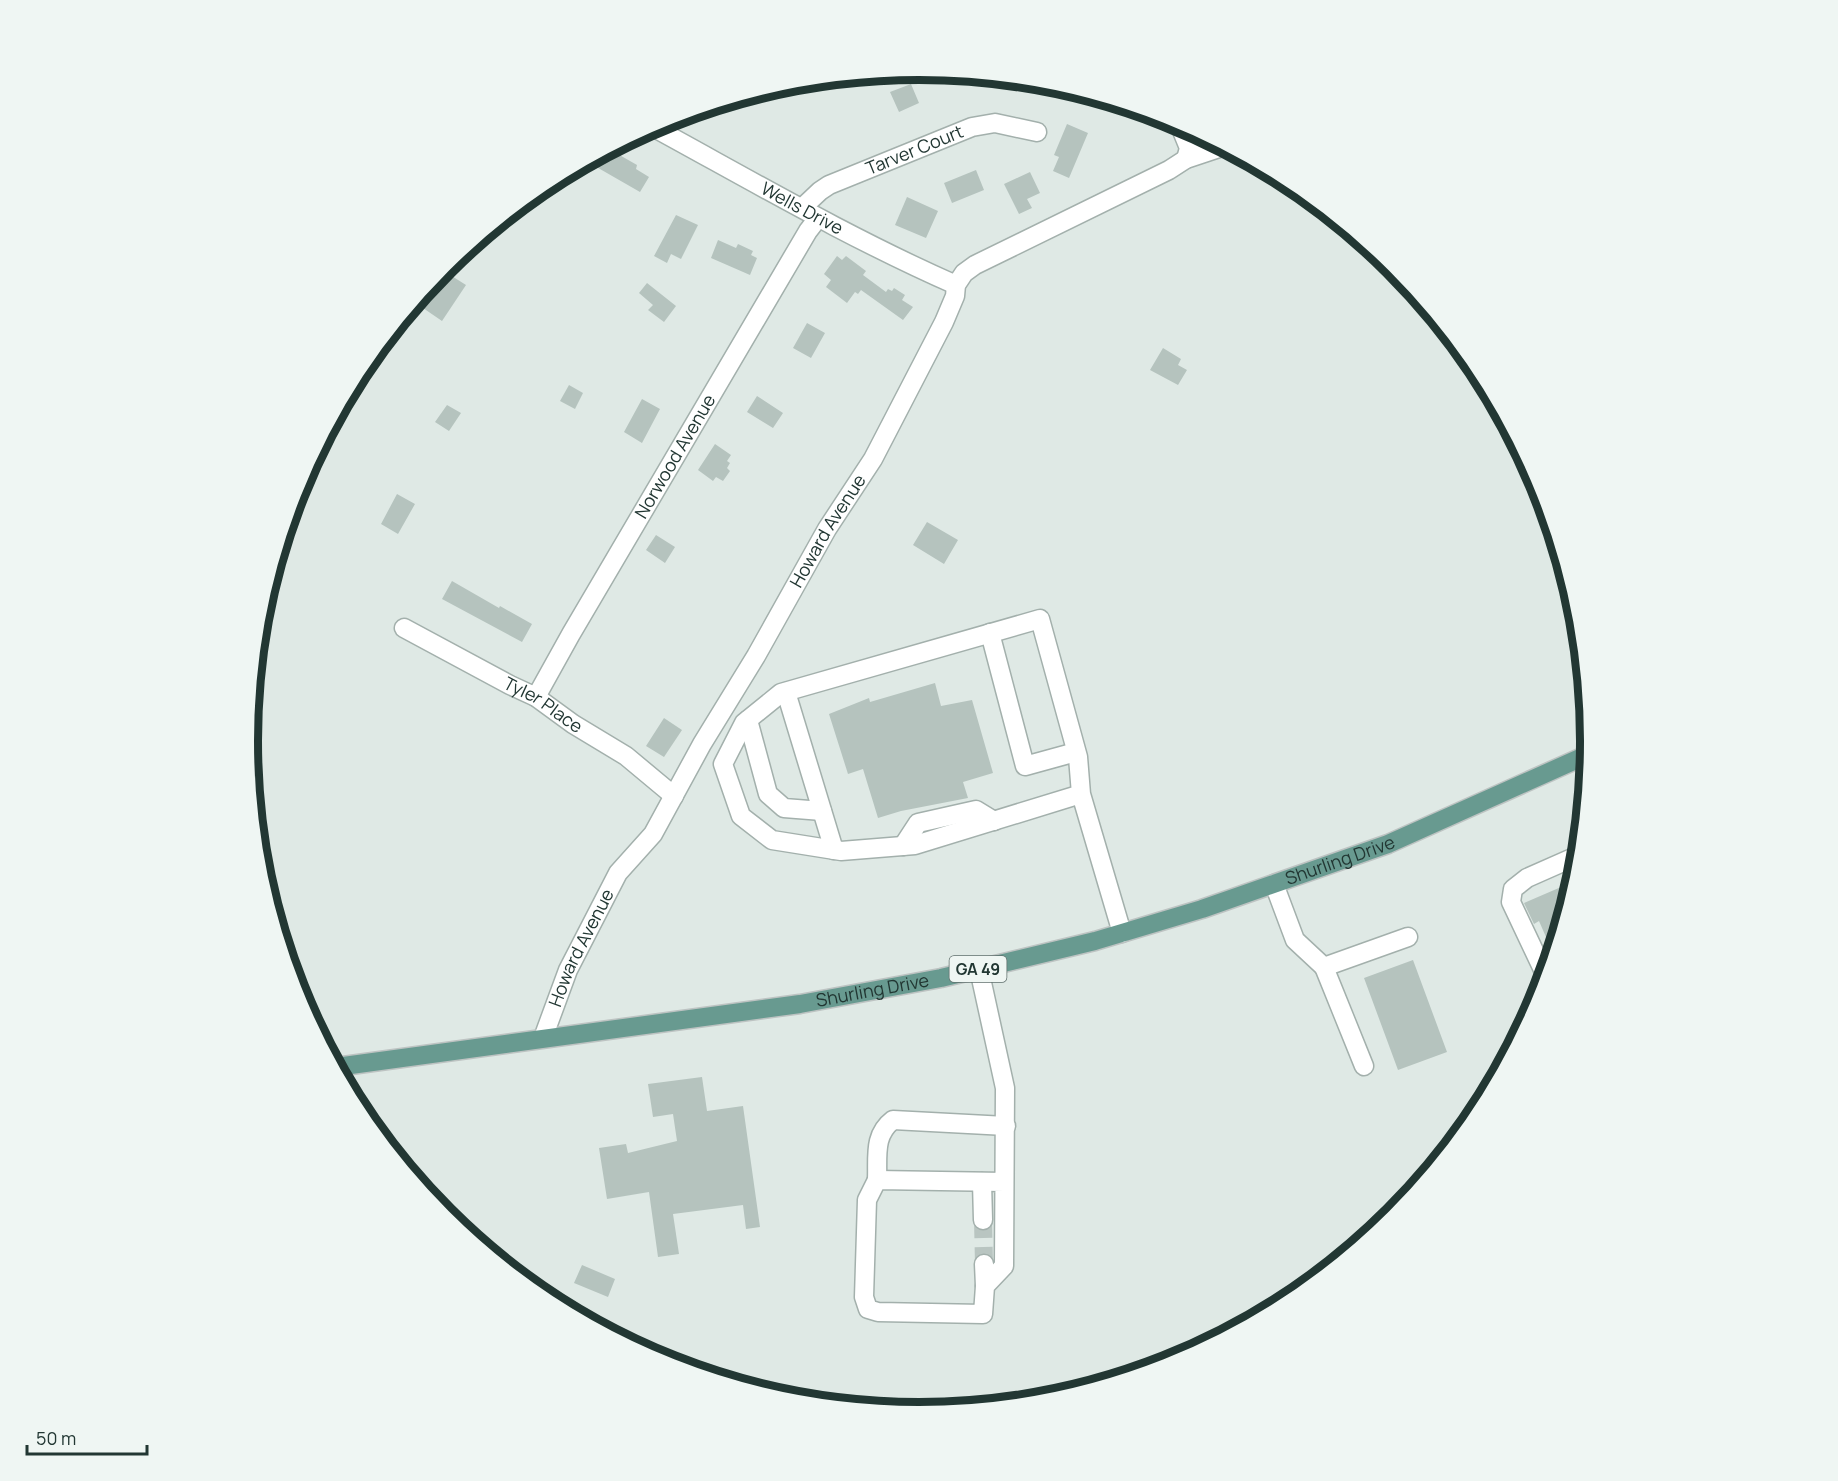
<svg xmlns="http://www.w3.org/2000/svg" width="1838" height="1481" font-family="Manrope,sans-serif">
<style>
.building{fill:#b5c3be}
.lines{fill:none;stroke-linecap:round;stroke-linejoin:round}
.minor-tunnel{stroke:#b9c5c1;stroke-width:18;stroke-dasharray:18 9;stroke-linecap:butt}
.minor-casing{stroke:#a3b0ac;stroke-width:21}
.major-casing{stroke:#bdc3c2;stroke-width:21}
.minor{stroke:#fff;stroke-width:18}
.major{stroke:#689a90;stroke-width:18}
.labels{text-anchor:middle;stroke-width:4.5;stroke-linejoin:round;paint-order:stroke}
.shield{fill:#eff6f3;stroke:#60706d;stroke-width:1.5}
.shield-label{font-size:16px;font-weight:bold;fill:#223733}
.street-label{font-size:18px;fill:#223733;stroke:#eff6f3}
.rim{fill:none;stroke:#223733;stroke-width:8}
</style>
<rect width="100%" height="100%" fill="#dfe9e5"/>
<path class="building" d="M911,84L919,103L899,112L890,92Z
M1067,124L1088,133L1069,178L1053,171L1059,157L1054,155Z
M609,149L637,165L636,169L649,177L640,192L586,161Z
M976,170L984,190L952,203L944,183Z
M1030,172L1040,193L1027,199L1032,208L1019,214L1004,184Z
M907,197L938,211L926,238L895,225Z
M676,215L698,225L681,259L671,254L667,263L654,256Z
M718,240L736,248L738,244L753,251L751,255L757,258L750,275L711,258Z
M837,256L842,260L846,256L866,271L863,275L886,292L888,289L892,291L894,288L905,295L902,300L913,307L903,320L861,290L858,294L855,292L847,303L826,287L831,280L824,274Z
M447,273L466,285L442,321L423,308Z
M647,283L676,306L664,322L648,310L653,305L639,293Z
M807,323L825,333L811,358L793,348Z
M1163,348L1181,359L1178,365L1187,370L1178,385L1150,370Z
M569,385L583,393L575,409L560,401Z
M757,396L783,413L773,428L747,412Z
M642,399L660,409L642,443L624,432Z
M447,405L461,413L449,431L435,422Z
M715,444L731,455L727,461L730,463L727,468L730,471L723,481L716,477L713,481L698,470Z
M397,494L415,504L398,534L381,524Z
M927,522L958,540L944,564L913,545Z
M656,535L675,547L665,563L646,550Z
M452,581L499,608L500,606L532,624L522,642L442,599Z
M935,683L941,706L972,700L993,773L963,782L968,798L901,811L878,818L863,769L848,774L829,714L869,698L870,702Z
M664,718L682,730L664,757L646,746Z
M1575,881L1553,953L1539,921L1534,924L1524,903Z
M1413,960L1447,1052L1398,1070L1364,978Z
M702,1077L707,1111L743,1106L760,1227L746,1229L743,1205L673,1214L679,1254L658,1257L649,1192L607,1199L599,1148L626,1144L628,1153L677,1141L673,1114L653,1117L648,1084Z
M582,1265L615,1279L608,1297L574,1283Z"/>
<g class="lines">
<path class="minor-tunnel" d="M983,1220L984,1264"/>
<defs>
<g id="minor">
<path d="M1178,121L1189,148L1186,159"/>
<path id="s1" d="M651,126C752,181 851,239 956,285"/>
<path id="s2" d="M802,208L820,191L829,185L972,127L995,123L1037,132"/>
<path id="s3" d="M404,628L510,685L536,697L573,724L626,756L674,796"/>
<path d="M990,633L1025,766L1076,752"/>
<path d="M786,692L834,850"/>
<path id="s4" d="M536,697L571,634L808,231L818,218"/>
<path d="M748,720L768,794L784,808L822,811"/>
<path d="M1081,794L915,845L841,851L772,840L741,816L723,764L744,723L781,693L1040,619L1078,757L1081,794L1122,933"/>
<path d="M903,846L918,823L976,810L994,821"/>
<path d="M1274,884L1295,940L1324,967L1408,937"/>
<path d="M1324,967L1364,1066"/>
<path d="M979,969L1005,1088L1004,1266L985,1286L983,1314L878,1312L868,1309L864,1297L867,1200L877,1180L1004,1182"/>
<path d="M1546,976L1511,902L1513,889L1527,878L1579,855"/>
<path id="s5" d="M543,1038L568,970L618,873L653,834L702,744L756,656L827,529L873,459L944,322L955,296L956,285L964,273L975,265L1169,170L1186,159L1225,146"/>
<path d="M877,1180C878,1157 873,1135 893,1120L1006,1126"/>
<path d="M982,1182L983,1220"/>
<path d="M984,1264L985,1286"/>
</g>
<g id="major">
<path id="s6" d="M336,1067L800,1004L941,978L1095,941L1202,909L1388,844L1589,754"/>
</g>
</defs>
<use href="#minor" class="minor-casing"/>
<use href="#major" class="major-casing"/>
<use href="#minor" class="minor"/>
<use href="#major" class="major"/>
</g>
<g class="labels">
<rect class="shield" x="949.5" y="956" width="57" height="26" rx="4.5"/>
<g class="shield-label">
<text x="978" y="975">GA 49</text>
</g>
<g class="street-label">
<text dy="6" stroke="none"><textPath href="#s2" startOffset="128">Tarver Court</textPath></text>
<text dy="6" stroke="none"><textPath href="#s1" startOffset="172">Wells Drive</textPath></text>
<text dy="6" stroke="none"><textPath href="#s4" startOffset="278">Norwood Avenue</textPath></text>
<text dy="6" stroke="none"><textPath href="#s5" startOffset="584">Howard Avenue</textPath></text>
<text dy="6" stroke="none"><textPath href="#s3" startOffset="159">Tyler Place</textPath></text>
<text dy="6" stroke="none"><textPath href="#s6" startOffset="1028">Shurling Drive</textPath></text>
<text dy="6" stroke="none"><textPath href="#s5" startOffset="98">Howard Avenue</textPath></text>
<text dy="6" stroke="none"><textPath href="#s6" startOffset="542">Shurling Drive</textPath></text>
</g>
</g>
<path d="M0 0H1838V1481H0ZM258 741a661 661 0 1 1 1322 0a661 661 0 1 1-1322 0Z" fill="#eff6f3" fill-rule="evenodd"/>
<path class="rim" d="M258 741a661 661 0 1 1 1322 0a661 661 0 1 1-1322 0Z"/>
<path d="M27 1445v9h120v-9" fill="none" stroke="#223733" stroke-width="3"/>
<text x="36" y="1445" font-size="18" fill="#223733" stroke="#eff6f3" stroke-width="4.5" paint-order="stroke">50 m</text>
</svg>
